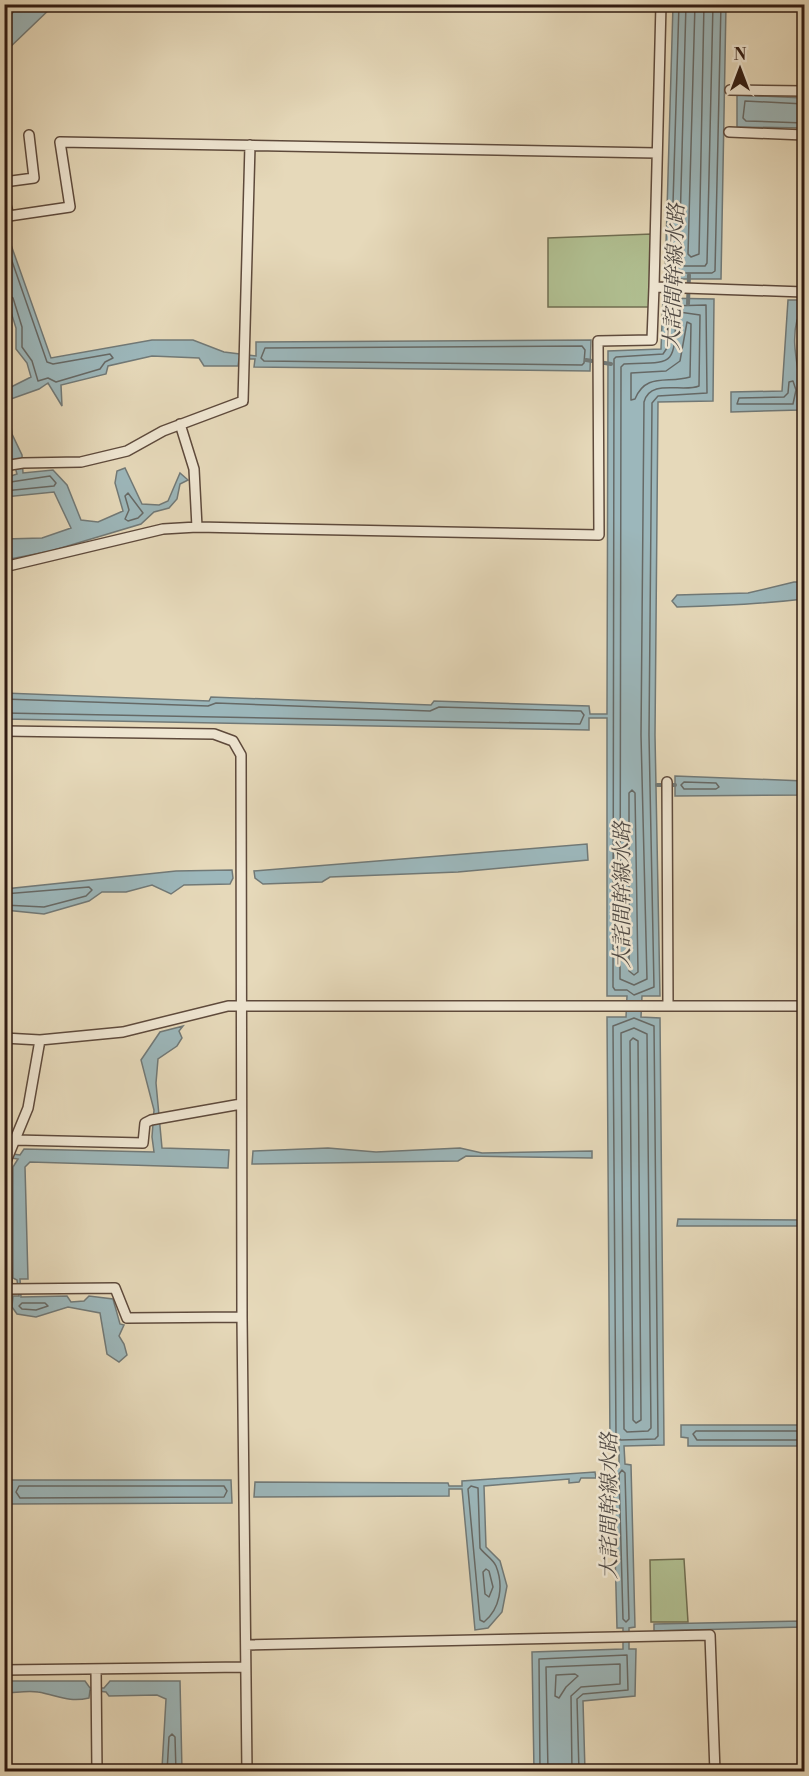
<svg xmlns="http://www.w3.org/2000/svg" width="809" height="1776" font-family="'Libre Bodoni','Noto Serif JP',serif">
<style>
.green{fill:#b1c092;stroke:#706e52;stroke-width:1.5}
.water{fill:#9cb7bb;stroke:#717977;stroke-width:1.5}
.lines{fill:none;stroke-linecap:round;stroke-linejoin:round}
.shore{stroke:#666966;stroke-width:1.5}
.stream{stroke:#717977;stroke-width:4}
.street-casing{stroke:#5e4a3c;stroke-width:12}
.street{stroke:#efe6d2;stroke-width:9}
.labels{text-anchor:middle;stroke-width:5;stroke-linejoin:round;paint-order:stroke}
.water-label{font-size:21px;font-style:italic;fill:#504a45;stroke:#efe6d2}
</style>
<rect width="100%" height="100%" fill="#e6d9ba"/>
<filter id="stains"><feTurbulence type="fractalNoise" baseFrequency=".00333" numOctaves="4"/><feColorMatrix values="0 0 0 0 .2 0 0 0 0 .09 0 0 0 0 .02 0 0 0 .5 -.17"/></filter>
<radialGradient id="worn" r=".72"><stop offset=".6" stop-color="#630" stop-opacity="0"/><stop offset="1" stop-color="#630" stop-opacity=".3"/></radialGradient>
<path class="green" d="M652,234L649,307H548V238Z
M684,1559L688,1622H651L650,1560Z"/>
<path class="water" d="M19,4L54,5L5,52V23Z
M673,5H726L721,279H665Z
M737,95L804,98V128L737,127Z
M4,225L51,358L152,340H193L224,352L256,356V342L591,340L590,371L254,367L255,359H239L238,366H204L199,358L152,356L108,366L106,374L61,385L62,406L48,383L39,389L8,400L12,434L22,455L23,473L53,470L67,485L81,520L98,522L123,511L115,483L117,471L125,468L142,504L159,505L168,501L180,473L188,480L180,484L177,499L169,508L154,512L141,524L51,551L5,560V539L42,538L71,528L54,492L5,497V478L17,474L13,460L5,456V390L31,377L27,363L16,349V328L5,293Z
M663,298L714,299L713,401L658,402L655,735L660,996H642L641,1017L660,1018L664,1445L624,1446L625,1464L631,1465L635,1627L629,1628V1649H636L635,1696L583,1701L585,1771H534L532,1652L623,1649V1628H617L613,1474V1465H619V1446L610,1445L607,1017H626L627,996H607V718H589V730L5,719V693L209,701L211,697L431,705L434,701L589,706L590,714H607L608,351L661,349Z
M788,300H804V315L797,320C789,351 804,377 800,410L731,412V392L782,391Z
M794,582H804V599C762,604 720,606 677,607L672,601L677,595L748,593Z
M675,776L804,781V795L675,796Z
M587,844L588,860L458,872L330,877L322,882L263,884L255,878L254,871Z
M232,870L233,878L230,884L184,885L171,894L152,885L126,892H102L89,901L44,914L5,910V889L176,871Z
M183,1026L179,1031L182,1038L177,1046L158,1059L156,1083L162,1148L229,1150L228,1168L30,1162L25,1167L28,1279H20L21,1297L67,1296L71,1302L84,1301L89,1296L113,1299L120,1324L124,1325L119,1336L124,1344L127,1355L119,1362L107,1354L100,1313L68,1307L36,1317L17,1314L12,1307L13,1296H19L17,1280L13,1278V1167L18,1159L5,1157L4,1153L20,1155L24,1149L154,1152L152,1137L154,1110L141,1060L160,1032Z
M328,1148L376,1152L460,1148L482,1153L592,1151V1158L466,1156L458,1161L252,1164L253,1151Z
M678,1219L804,1220V1226H677Z
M681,1425H804V1446H688V1438L681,1437Z
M595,1472L596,1478H581L579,1482L569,1483V1479L484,1486L486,1547L500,1561L507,1586L502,1612L488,1628L475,1630L462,1489H449V1496L254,1497L255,1482L448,1483L449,1486H462V1481Z
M10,1480H231L232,1503L10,1504L11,1495H4L5,1491H10Z
M804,1621V1627L654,1631V1624Z
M4,1681H85L90,1688H104L110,1681H180L182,1771H160L162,1768L166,1699L157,1695L109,1696L106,1692L90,1690L89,1698C68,1703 57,1695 38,1692C27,1690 15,1693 5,1693Z"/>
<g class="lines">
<path class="shore" d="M679,4L671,270L674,273H712L715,271L721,4
M686,4L679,263L682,266H705L707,263L713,4
M695,4L688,254L691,257L699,254L704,4
M804,104L745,101L743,118L746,121L804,123
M4,238L47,362L53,364L110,354L113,358L105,362L100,369L56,382L48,378L38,381L32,361L22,347V327L13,298L4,293
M706,305L707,393L658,396L652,403L649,735L654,987L634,995L627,990H615L613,987L614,359L616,357L663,354L667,348L669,306Z
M679,312L700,315L699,386C683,393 650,378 644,402L641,735L647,979L634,985L620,979L621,367L624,364C675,362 674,367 676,315Z
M687,322L691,324L690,377C668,384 646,372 635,399L631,400V373L666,371L680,361Z
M582,346L585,350L584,363L582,365L264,361L261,358L265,348Z
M793,381L796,390L793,404H737L739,398L784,397L788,393L789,382Z
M4,483L50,476L56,483L54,486L4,491
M128,493L143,513L138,518L128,521L125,519L129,510L125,496Z
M4,699L208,706L216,703L430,711L439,707L581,711L584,715L580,724L4,713
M684,782L716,783L719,787L716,789H684L681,785Z
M632,790L635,793L638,972L634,975L629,971V793Z
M4,894L89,887L92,890L86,896L44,907L4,905
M634,1018L654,1026L658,1436L655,1439L621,1440L616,1437L613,1026Z
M634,1028L647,1034L651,1428L648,1431L627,1432L624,1429L621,1033Z
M633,1038L638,1041L641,1420L636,1423L633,1420L630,1041Z
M22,1303H45L48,1306L36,1310L22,1309L19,1306Z
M804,1431H696L693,1434L697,1440H804
M622,1470L625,1473L629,1619L626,1622L623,1619L619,1474Z
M19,1486H224L227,1491L224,1497L20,1498L16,1492Z
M471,1486L478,1488L480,1548C484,1554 493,1559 496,1566C504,1586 500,1609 484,1622L480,1620L468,1489Z
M486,1569L489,1571L493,1587L489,1597L485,1594L483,1572Z
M556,1675L575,1674L578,1676L566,1687L559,1698L555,1696Z
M167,1772L169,1737L172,1734L175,1737L176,1772
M540,1772L539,1659L627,1655L628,1690L583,1694L577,1699L579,1772
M548,1772L546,1667L620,1664V1684L581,1687L571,1696L572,1772"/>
<path class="stream" d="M688,304L689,275
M586,360L611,364
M657,785H675"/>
<defs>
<path id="street" d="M730,90L804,91
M729,132L804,135
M4,182L34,178L29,135
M4,198L9,216L70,207L60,142L656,153
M654,287L661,4
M180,424L194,469L197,527L599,535L598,341L652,340L654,287L804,292
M4,466L23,463L81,462L127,451L163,431L243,401L250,145
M4,567L163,529L197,527
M4,731L214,734L233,741L241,755L242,1317L247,1772
M667,782L668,1006
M4,1038L40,1040L123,1032L228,1006H804
M15,1140L143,1143L145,1123L151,1120L241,1104
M4,1166L28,1108L40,1040
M4,1205L7,1289L115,1288L127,1318L242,1317
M4,1314L7,1289
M246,1645L710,1635L715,1772
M96,1669L97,1772
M4,1670L245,1667"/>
</defs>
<use href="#street" class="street-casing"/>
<use href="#street" class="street"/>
</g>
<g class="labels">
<g class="water-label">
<text transform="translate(674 277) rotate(-88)" y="7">大詫間幹線水路</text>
<text transform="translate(622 895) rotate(-90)" y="7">大詫間幹線水路</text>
<text transform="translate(609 1506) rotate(-90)" y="7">大詫間幹線水路</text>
</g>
</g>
<rect width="809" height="1776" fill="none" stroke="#e6d9ba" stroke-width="24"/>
<rect x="6" y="6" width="797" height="1764" fill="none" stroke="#301b12" stroke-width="3"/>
<rect x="12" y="12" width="785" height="1752" fill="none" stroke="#301b12" stroke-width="1.5"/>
<g transform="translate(740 69)" stroke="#efe6d2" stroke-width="4.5" paint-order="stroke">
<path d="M0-4.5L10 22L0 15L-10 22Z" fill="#301b12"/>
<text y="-9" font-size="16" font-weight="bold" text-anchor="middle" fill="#301b12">N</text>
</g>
<rect width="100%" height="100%" filter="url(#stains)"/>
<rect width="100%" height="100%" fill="url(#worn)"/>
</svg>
